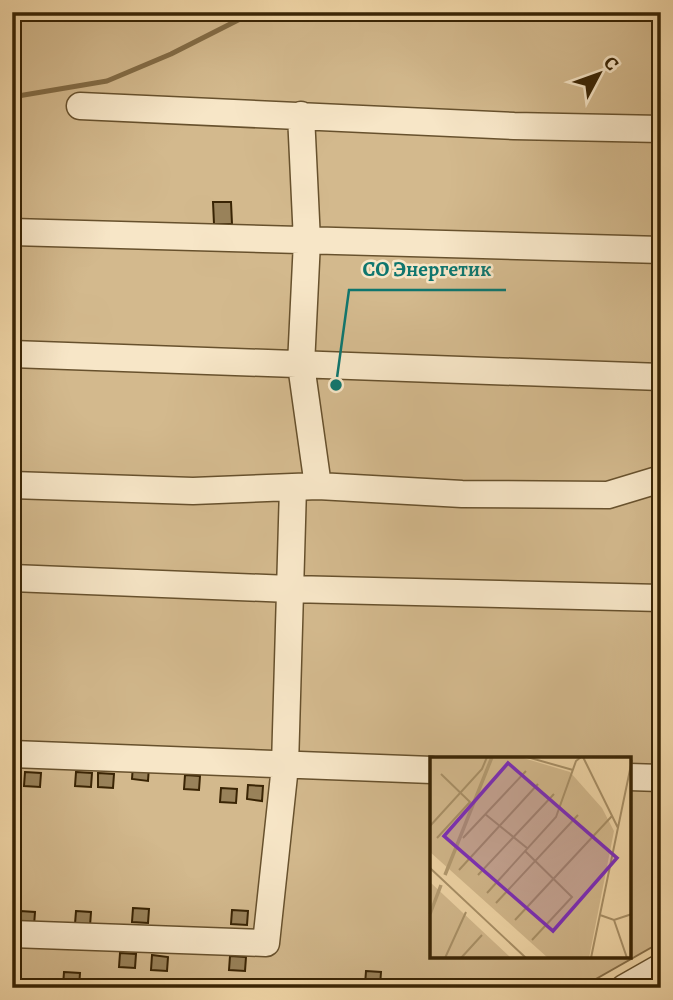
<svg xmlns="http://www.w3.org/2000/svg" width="673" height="1000" font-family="Alegreya,serif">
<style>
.green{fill:#d3b98d;stroke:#866e48;stroke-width:2;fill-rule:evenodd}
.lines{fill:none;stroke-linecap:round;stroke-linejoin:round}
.stream{stroke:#826b45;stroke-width:5}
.building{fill:#99825a;stroke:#392404;stroke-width:2}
.minor-casing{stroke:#67512d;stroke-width:29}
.minor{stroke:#f7e6c7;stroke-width:26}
.inset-river{fill:none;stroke:#b39b71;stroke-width:3.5}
.inset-road{fill:none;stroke:#a89067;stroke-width:2}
.view{fill:#7b2cbf;fill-opacity:0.15;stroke:#7b2cbf;stroke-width:3.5}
.inset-edge{fill:none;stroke:#392404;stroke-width:3.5}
.leader{fill:none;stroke:#0f766e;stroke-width:2.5}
.callout-dot{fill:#0f766e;stroke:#f7e6c7;stroke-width:2.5}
.callout-label{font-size:21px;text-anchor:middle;font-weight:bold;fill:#0f766e;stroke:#f7e6c7;stroke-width:5;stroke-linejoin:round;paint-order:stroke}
</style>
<rect width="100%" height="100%" fill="#f2d8a9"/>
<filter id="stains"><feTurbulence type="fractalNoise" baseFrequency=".00286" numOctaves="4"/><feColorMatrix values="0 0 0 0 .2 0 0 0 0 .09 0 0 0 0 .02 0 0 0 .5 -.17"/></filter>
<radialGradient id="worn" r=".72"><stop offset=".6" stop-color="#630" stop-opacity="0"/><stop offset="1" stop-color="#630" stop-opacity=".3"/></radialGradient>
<path class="green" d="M12,12H661V942L580,988H12ZM432,758H629V956H432Z"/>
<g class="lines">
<path class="stream" d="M12,97L107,81L171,54L252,13L300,12"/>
</g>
<path class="building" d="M213,202H231L232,224H214Z
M133,765L149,766L148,781L132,779Z
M25,772L41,773L40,787L24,786Z
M76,772L92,773L91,787L75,786Z
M98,773L114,774L113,788L98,787Z
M185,775L200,776L199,790L184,789Z
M248,785L263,786L262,801L247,799Z
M221,788L237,789L236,803L220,802Z
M133,908L149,909L148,923L132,922Z
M232,910L248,911L247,925L231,924Z
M20,911L35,912L34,926L19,925Z
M76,911L91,912L90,926L75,924Z
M120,953L136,954L135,968L119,967Z
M152,955L168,957L167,971L151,970Z
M230,956L246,957L245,971L229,970Z
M366,971L381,972L380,986L365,985Z
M64,972L80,973L79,987L63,986Z"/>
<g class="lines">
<defs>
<path id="minor" d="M80,106L514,126L661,129
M301,115L307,241L301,365L318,486
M12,232L661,250
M12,354L661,377
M12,485L193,491L318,486L462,494L608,495L661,479
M12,578L290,589L661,598
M12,754L432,770
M629,777L661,778
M12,934L266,943L285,766L293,487
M624,988L661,967"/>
</defs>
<use href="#minor" class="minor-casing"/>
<use href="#minor" class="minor"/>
</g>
<g transform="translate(430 757)">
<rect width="201" height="201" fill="#f2d8a9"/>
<path d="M0,0H90L140,15L172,51L184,74L159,201H118L0,95ZM0,125L81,201H0Z" fill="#d3b98d"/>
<path class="inset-river" d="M15,118L62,0M0,157L11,128"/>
<path class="inset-road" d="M97,0L143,13M153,0L188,71M55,57L97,91M0,69L52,12L57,0M7,81L40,45L11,17M33,81L96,14M95,94L142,140L102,183M0,111L96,201M29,113L108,27M48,118L124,37M57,136L126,60L146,4L151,0M66,146L148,58M170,158L184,163L202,157M85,163L182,59M184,163L197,201M15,201L36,155M31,201L52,178M161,201L202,3"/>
<path class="view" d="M78,6L187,101L123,174L14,79Z"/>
<rect width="201" height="201" class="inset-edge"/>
</g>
<path class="leader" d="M336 385L349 290H506"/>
<circle class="callout-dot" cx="336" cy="385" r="7"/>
<g class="callout-label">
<text x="427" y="276">СО Энергетик</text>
</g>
<rect width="673" height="1000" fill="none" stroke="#f2d8a9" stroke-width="42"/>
<rect x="14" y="14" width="645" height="972" fill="none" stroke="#392404" stroke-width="3.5"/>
<rect x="21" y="21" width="631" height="958" fill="none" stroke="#392404" stroke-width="2"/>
<g transform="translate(599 74) rotate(49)" stroke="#f7e6c7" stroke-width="5" paint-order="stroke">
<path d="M0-5L12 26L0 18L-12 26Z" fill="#392404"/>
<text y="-10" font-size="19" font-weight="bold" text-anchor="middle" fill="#392404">С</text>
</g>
<rect width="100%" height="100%" filter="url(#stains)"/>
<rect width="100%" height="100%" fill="url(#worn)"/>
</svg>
